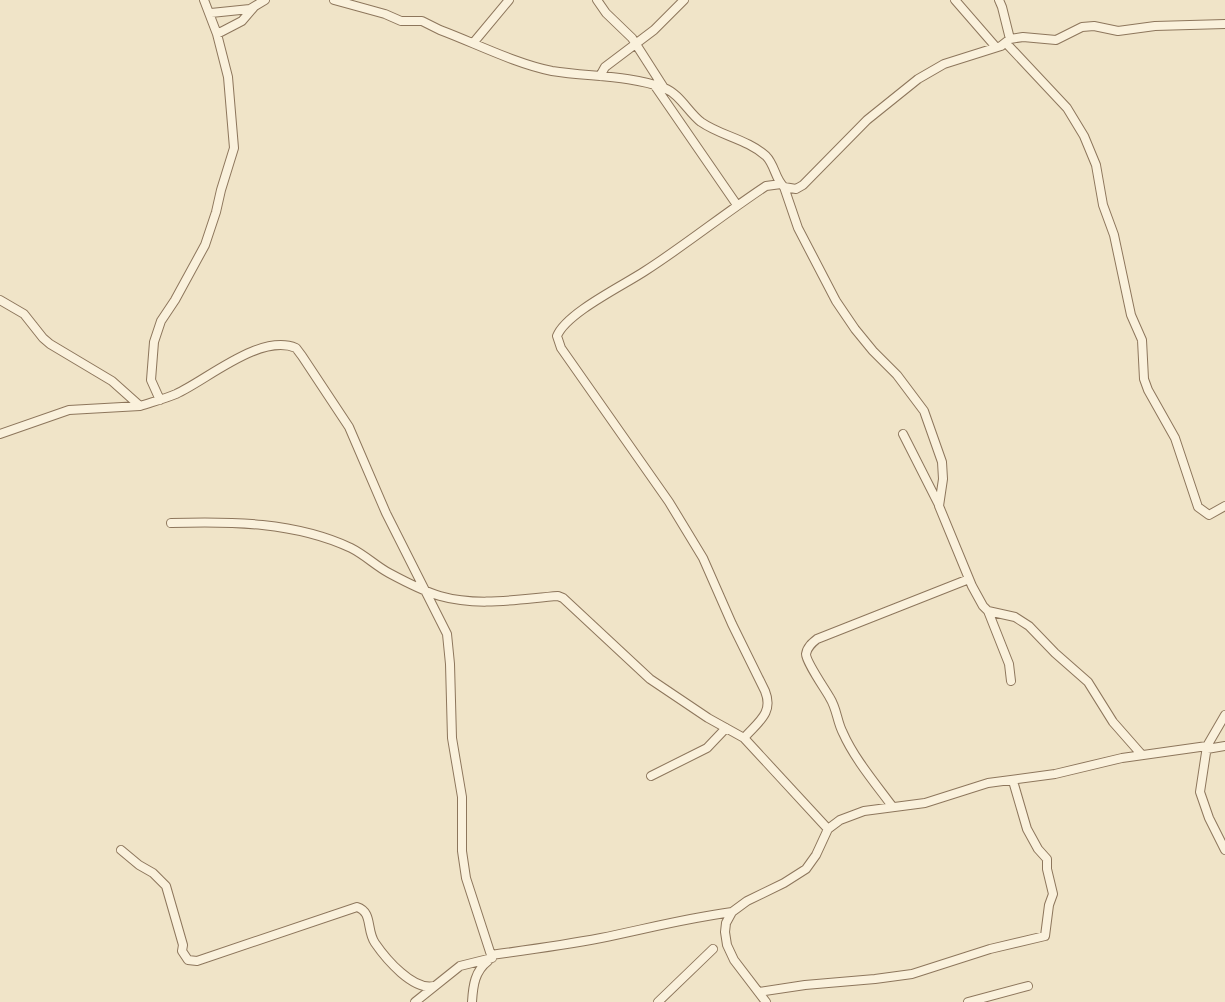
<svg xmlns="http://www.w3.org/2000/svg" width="1225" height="1002" font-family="'Times New Roman',serif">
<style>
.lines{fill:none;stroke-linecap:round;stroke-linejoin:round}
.minor-casing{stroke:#8d765c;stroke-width:10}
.minor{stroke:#faf1dc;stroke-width:8}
</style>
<rect width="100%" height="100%" fill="#f0e4c8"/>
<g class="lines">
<defs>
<path id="minor" d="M334,0L385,14L401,21H422L440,30C475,43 516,64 552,71C589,77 629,75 664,88C680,94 688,112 701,122C721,136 747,139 766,156C775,165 775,179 784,187L798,228L836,301L855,329L873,351L897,375L924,411L942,462L943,479L939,506L972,586L983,606L988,611L1015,617L1029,626L1055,653L1088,682L1113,722L1142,755
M597,0L606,13L632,38L664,88
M955,0L995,46
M999,0L1002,7L1010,39
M211,13L250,9L265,0
M217,34L242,21L254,7
M474,42L509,0
M1006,43L1067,108L1084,136L1096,165L1103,205L1114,235L1131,315L1142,340L1144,379L1148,390L1175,438L1198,507L1209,515L1225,506
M600,76L605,67L654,30L684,0
M655,86L737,205
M784,187L796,189L803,185L867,120L918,79L944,64L1001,46L1010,39L1023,37L1056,40L1082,27L1094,26L1118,31L1155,26L1225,24
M0,300L24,314L43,338L50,344L112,381L140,406C152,402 164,399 176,394C207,380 260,333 296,348L302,356L349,427L386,513L447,634L450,664L452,738L462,797V851L466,878L491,955
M160,400L151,380L154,342L161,321L175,300L205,245L216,212L221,190L234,148L228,77L217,34L204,0
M0,434L69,410L140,406
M903,434L939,505
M171,523C230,521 296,522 351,548C365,555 376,566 389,573C402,580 426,592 440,596C478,607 519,599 558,596L563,598L650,679L708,718L744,738L828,829
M988,611L1009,664L1011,681
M744,738C758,722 774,713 765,691L732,624L703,558L669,502L561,348L557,336C566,313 624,285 645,271C687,244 725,213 766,186L781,184
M1207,746L1200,792L1209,818L1225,850
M1207,749L1225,746
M651,776L707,748L726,728
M892,806C875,783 854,758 843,733C837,722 837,709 830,698C825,689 806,662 806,654C807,647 812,643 817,639L969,579
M121,850L139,865L153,873L166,886L183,945L182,951L188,960L197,961L357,907C373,912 366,930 375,943C386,959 413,991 434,986
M759,992L805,985L875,979L912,974L990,949L1045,936L1049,905L1053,894L1047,869V859L1038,849L1027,829L1013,781
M415,1002L460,966L492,958L491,955C528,950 564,945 601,938C645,929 687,918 732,912
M472,1002C473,985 475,971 488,961
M658,1002L713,949
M766,1002L734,960L727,945L725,932L726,923L732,912L747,901L784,883L806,869L816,855L828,829L840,820L864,811L925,803L988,783L1055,774L1122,758L1207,746L1225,715
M968,1002L1028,986"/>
</defs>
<use href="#minor" class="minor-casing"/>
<use href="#minor" class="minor"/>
</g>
</svg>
